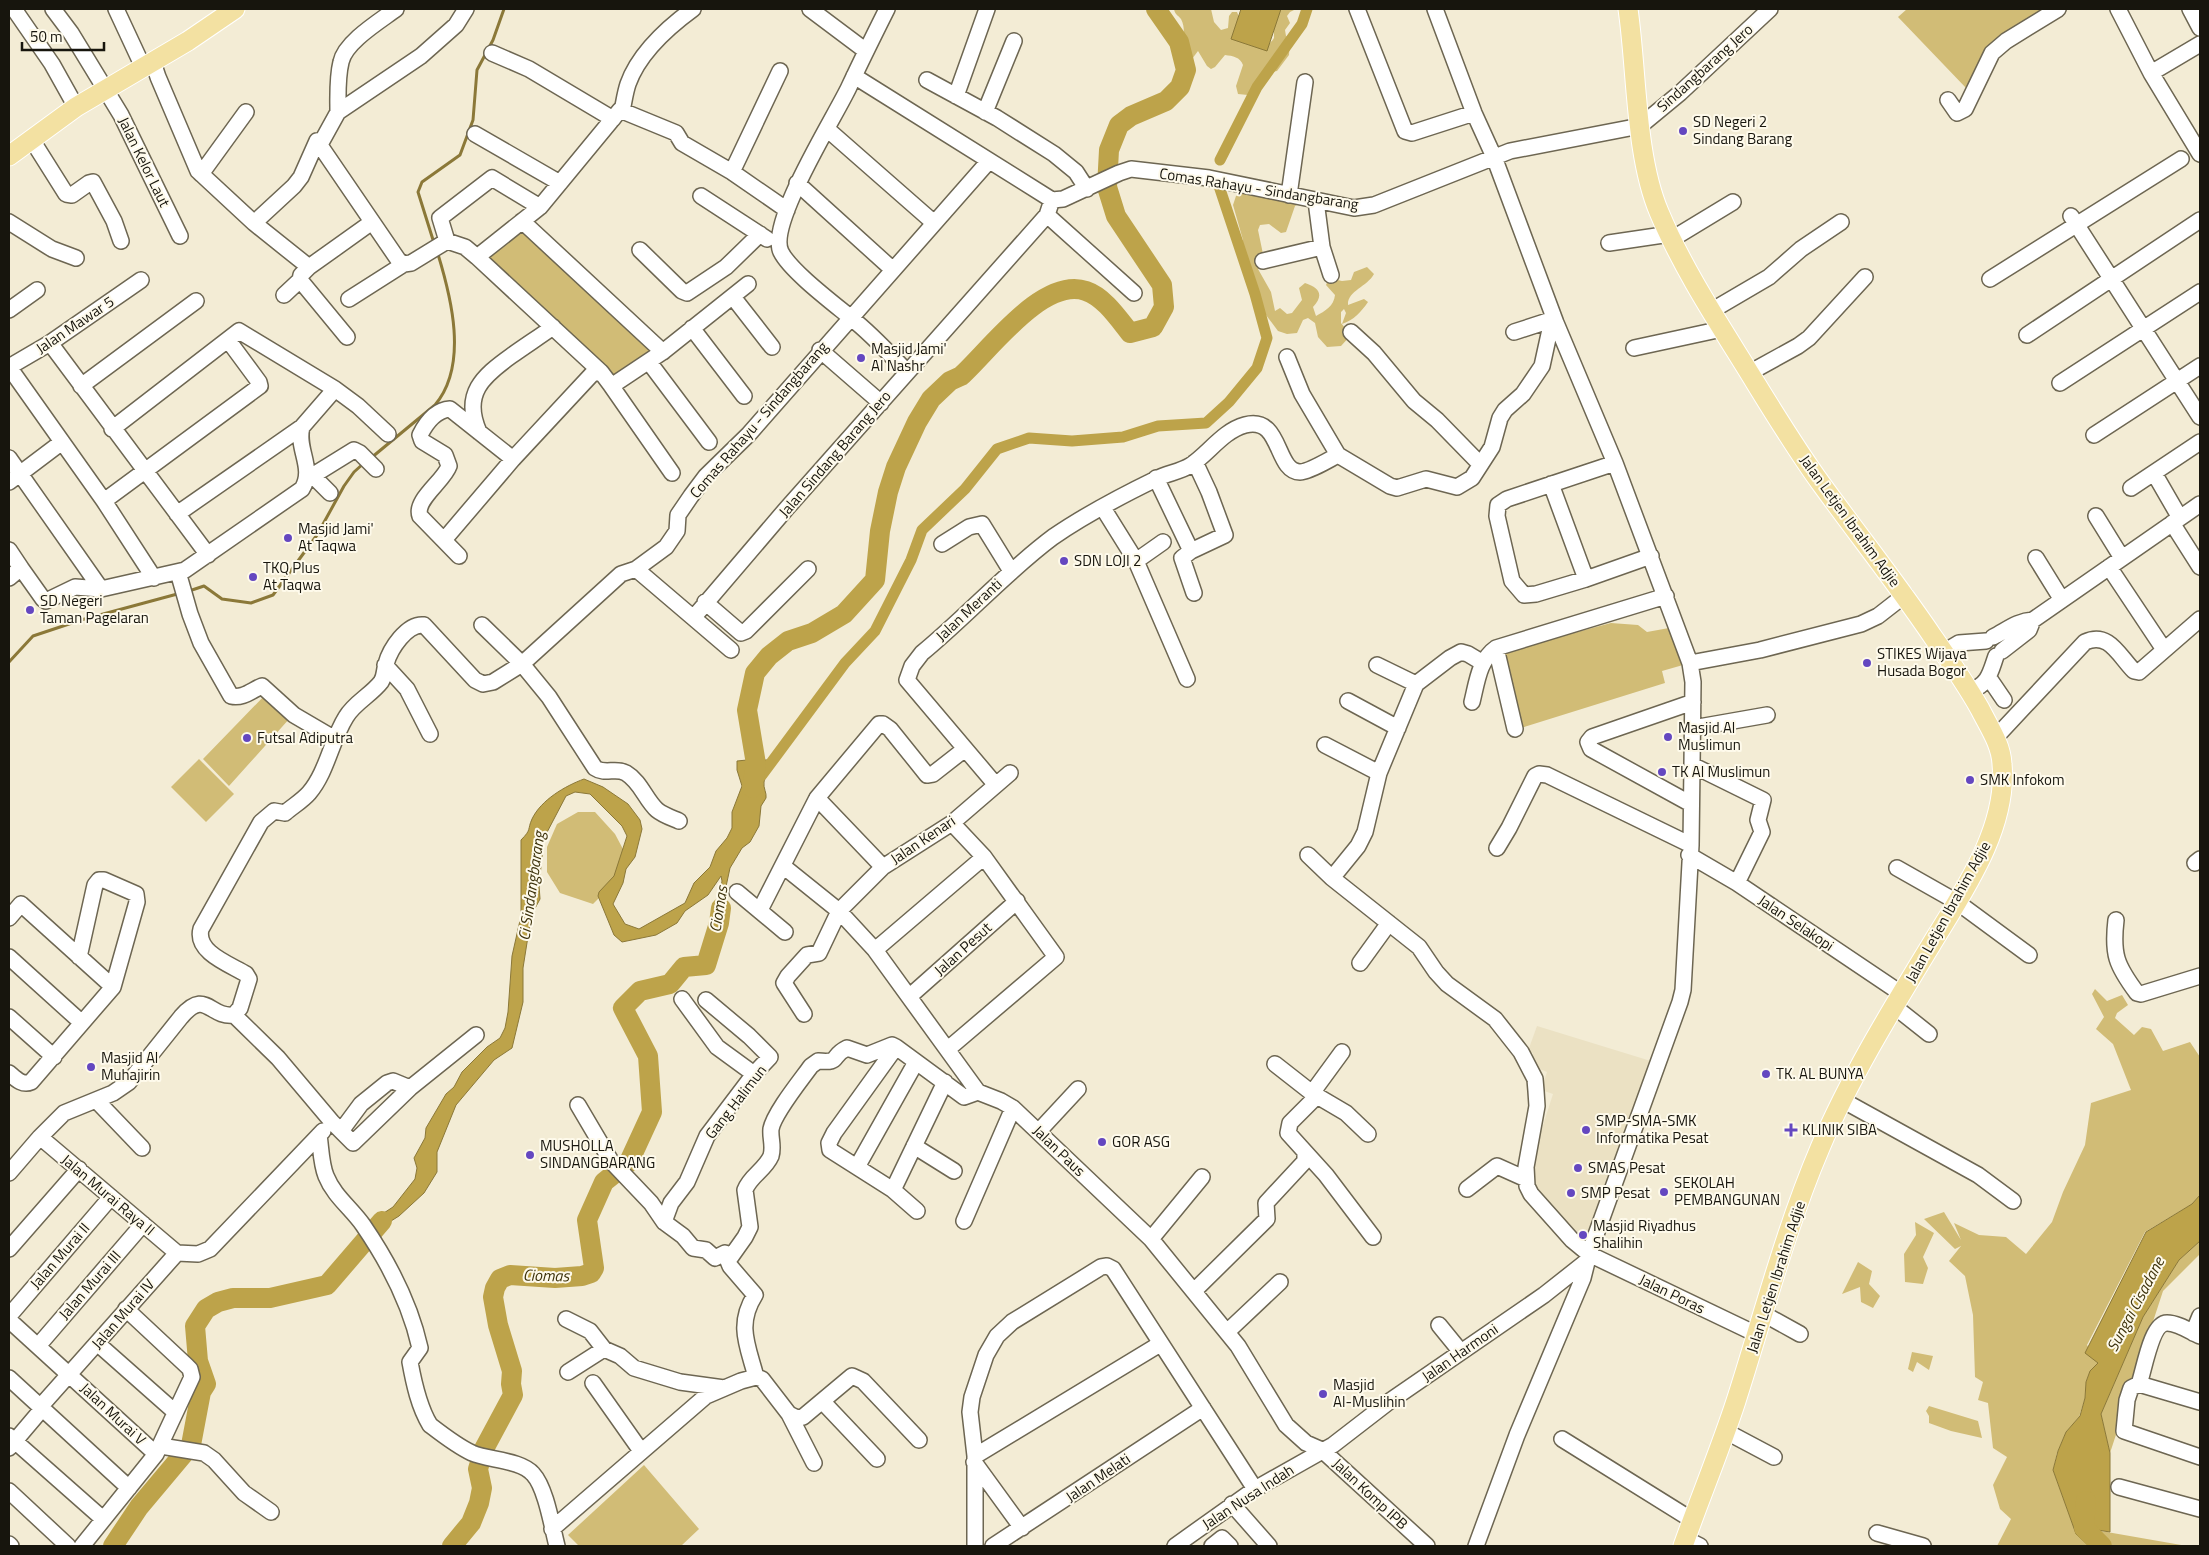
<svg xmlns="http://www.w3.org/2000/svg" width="2209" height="1555" font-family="'Titillium Web',sans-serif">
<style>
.built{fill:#ebe1c3}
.green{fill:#d1bc76}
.water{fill:#bda34a;stroke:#8b7838}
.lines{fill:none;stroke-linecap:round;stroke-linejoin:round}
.stream{stroke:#8b7838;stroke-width:3}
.canal{stroke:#bda34a;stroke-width:11}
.river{stroke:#bda34a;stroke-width:20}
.minor-casing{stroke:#6d6652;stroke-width:18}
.major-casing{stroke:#fff;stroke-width:21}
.minor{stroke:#fff;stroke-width:15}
.major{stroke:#f3e1a2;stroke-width:19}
.poi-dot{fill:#6447c0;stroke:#fefaeb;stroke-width:2}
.labels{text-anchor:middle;stroke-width:4;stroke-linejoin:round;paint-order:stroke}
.street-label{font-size:15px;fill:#17150d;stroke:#fefaeb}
.poi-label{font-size:15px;fill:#17150d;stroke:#fefaeb;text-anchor:start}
.water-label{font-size:16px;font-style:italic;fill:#3d320b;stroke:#fefaeb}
</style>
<rect width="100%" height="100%" fill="#f3ecd5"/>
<path class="built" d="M1537,1026L1654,1062L1588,1252L1527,1183L1530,1166L1553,1094L1541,1090L1547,1072L1530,1065L1533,1053L1528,1051Z"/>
<path class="green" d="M1174,9H1211L1214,22L1221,30L1228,28L1229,16L1232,12H1237L1239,17L1241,41C1252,48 1267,50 1274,38V9H1296L1290,12L1287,16L1290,23L1285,30L1286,36L1290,39L1289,55L1277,71L1262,74L1248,95L1238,94L1236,86L1243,65C1240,57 1233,56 1225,55L1215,67L1211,69L1207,66L1198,51L1192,59L1184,53L1183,49C1183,40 1186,28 1181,19C1178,15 1175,15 1174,9Z
M1907,9H2049L1993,44L1967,89L1898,17Z
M1261,188L1284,202L1303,198L1310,205L1308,207L1299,204L1295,206L1286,232L1281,233L1269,224L1260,225L1258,230L1263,254L1258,269L1271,292L1275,311L1280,308L1287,314L1292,313L1302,300L1299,288L1305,283C1320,288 1324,295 1313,307L1316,316C1325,311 1334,306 1335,295L1326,285L1329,278L1342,281L1351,280L1354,272L1367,267L1374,274C1367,287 1347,291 1348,305L1364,299L1368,302C1361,312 1354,320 1342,324L1346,313L1344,309L1341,312V323L1351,335L1341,346L1327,347L1318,337L1315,323L1308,318L1303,320L1297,333L1287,334L1278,331L1251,295L1245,280L1241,248L1243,240L1233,205L1236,196L1243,191Z
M522,224L663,357L619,385L486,255Z
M1611,623L1638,625L1647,632L1669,628L1683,665L1662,671L1665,683L1521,728L1503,652Z
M267,693L290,718L229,786L203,759Z
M199,759L234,794L206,822L171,787Z
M578,812H595L615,834L624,851L616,881L593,904L560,893L547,872V847L557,824Z
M2095,989L2107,1001L2122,995L2128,1005L2117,1013L2115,1018L2134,1035L2142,1027L2151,1029L2163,1051L2190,1042L2200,1057V1195L2192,1204L2145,1232L2087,1345L2098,1363L2090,1371L2086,1382L2085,1398L2079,1417L2066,1432L2057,1453L2053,1470L2076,1534L2089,1546H1997L2011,1519L2000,1509L1993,1485L2007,1457L1993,1448L1988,1403L1978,1400L1983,1382L1975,1377L1973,1315L1965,1276L1949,1261L1961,1246L1955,1249L1924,1219L1944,1212L1961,1240L1954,1223L1979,1235L2006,1237L2026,1254L2052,1222L2063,1192L2085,1145L2091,1103L2131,1090L2113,1044L2096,1029L2104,1017L2092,994Z
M1915,1222L1934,1233L1923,1257L1928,1268L1923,1284L1905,1282L1904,1254L1916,1235Z
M2200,1241V1254L2163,1291L2110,1453L2101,1414L2143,1317L2179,1260Z
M1858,1262L1872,1271L1869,1284L1880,1296L1873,1308L1861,1302L1860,1287L1842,1294Z
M1912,1352L1933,1356L1929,1370L1917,1362L1913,1372L1908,1369Z
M1929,1406L1978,1421L1982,1438L1951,1431L1929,1423V1416L1926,1411Z
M644,1465L699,1529L681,1546H579L568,1535Z
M2084,1528L2187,1546H2102Z"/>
<path class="water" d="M1241,9H1281L1267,51L1231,39Z
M747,760H768C775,768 766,773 764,782C763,788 767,793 766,798L761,806L759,826L750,842L742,848L730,868L722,905L724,919L712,943L709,939L715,924L722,881L721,876L708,895L685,911L677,923L656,935L622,942L614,935L598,896L599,892L614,876L627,836L622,826L590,794L575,792L566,796L544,838L539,885L540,899L533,912L529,930L523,968V1002L512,1048L494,1060L456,1105L437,1152V1172L424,1193L399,1216L375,1231L370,1222L393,1207L415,1179L417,1168L414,1158L425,1138L426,1128L446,1094L454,1087L462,1072L487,1047L500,1038L505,1028L508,1012L512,956L521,916V840C532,829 527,830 532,819C541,800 565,786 584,779L603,787L628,804L640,820L642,829L635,857L626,869L623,883L613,904L625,924L639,929L685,903L694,883L710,867L716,851L727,838L732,828V812L742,786L737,770V761Z
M2200,1195V1241L2179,1260L2143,1317L2101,1414L2110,1453V1532L2085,1528L2102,1546H2089L2076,1534L2053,1470L2058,1451L2066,1432L2080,1416L2085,1398L2086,1382L2090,1371L2098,1363L2085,1353L2146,1232L2192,1204Z"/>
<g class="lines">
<path class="stream" d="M434,243L418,192L422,182L460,155L473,120L477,70L493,40L504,9
M371,458L435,405C469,365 451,296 437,251
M189,591L204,586L222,599L251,603L273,595L317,535L344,486L354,472L364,463
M9,662L33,636L81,620L181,593"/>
<path class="canal" d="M1220,160L1257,87L1302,24L1307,9
M762,775L845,663L875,631L911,560L922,530L965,489L997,449L1029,438L1072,441L1123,437L1158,426L1206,423L1229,402L1257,368L1267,338L1255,294L1218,183"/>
<path class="river" d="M752,788L756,764L747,710L755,673L769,656L788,641L812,633L844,614L875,580L880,531L888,492L896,467L917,422L931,399L950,381L961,376C989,351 1043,276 1086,291C1104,297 1118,318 1130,333L1153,327L1164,307L1162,285L1116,216L1107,187L1109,150L1119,125L1131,116L1166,101L1180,87L1186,70L1179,42L1156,9
M2086,1501L2084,1528L2102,1546
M113,1546L139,1507L191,1445L201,1392L206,1384L198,1361L195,1326L206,1309L218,1302L233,1298H270L327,1285L382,1221
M452,1546L471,1523L479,1503L482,1488L478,1469L484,1449L513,1395L511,1384L512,1371L498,1325L493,1297L495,1288L500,1279L510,1275L555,1278L582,1276L591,1273L594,1268L587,1220L604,1182L629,1162L652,1112L648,1056L623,1008L640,991L670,984L684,967L706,965L719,923L721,908"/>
<defs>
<path id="minor" d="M14,9L52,64L76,107
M53,9L71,33L121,115L180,236
M116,9L143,67
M810,9L866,51
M887,9C874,35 861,61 849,87C835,117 767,224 781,252C791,272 837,306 856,322C874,337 891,355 907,372
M1357,9L1405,131L1412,133L1474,113
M1435,9L1474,113L1494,157L1556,323L1615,463L1690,663L1693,682L1692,765L1691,845L1683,990L1680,1002L1589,1254L1583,1278L1517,1435L1476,1546
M2118,9L2151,73L2200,154
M2190,9L2200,28
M492,53L529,69L613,119
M153,62L158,77L198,171L254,223L309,267L372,222
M2151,73L2200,44
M854,76L1052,200
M927,80L997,118L1054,154L1076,172L1087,189
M956,96L987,9
M1948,100L1957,113L1965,109L1992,53L2006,41L2058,9
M622,111C624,102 625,93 628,84C639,53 667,28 693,9
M338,112C338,96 337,78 341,62C345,42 380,21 396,9
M985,112L1014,41
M827,129L933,222
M475,134L560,183
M32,140L66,194L72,195L89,183L93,182L114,221L121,241
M317,141L399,261L404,264L411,263L447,241
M732,172L780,71
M201,174L246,112
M797,183L892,269
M1289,195L1305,82
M701,196L767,239
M1052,200L1063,199L1119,173L1131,169L1209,178L1354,208L1374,205L1510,151L1640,126L1680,93L1770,9
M1316,201L1322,247L1331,275
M540,207L492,178L440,218L447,241L465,247L477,257L601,372
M1047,215L1134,293
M2071,216L2200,417
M522,221L663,352
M9,222L52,249L76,258
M254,223L294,186L301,177L317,141H322L338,112L421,56L456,25L466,9
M1672,239L1733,202
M1609,243L1670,234
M640,250L682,291L687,293L726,267L760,234
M477,257L540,207L620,110L676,133L682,143L732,172L787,210
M1263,261L1322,247
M309,267L301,275L300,280L347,337
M1990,279L2181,159
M284,295L300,280
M733,297L772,347
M349,299L404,264
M9,310L37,290
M1711,311L1769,277L1801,249L1841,222
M692,328L744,396
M1351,332L1374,353L1414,401L1437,420L1480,464
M1514,332L1554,319
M2027,335L2200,220
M50,343L208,555
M1634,348L1722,329
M820,350L881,403
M1287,357L1302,394L1338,455L1390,486L1397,488L1426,479L1457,487L1472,478L1492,447L1500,418L1505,410L1523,394L1542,366L1549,334L1556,323
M649,362L709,442
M9,367L104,501L154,578
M9,367L50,343L141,280
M1749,373L1798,346L1809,338L1865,277
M2060,383L2200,292
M610,384L672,473
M81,386L196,301
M112,429L239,331L335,389L358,406L388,434
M479,432C462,394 483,376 511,356C525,346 539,337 553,327
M2094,435L2200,366
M9,458L101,589
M1615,463L1507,499L1498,505L1497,516L1512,581L1524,595L1536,594L1586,579L1651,556
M308,471L330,493
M2154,473L2180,518
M312,476L354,450L360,453L376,469
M1156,478L1191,551
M9,482L62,442
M1551,484L1586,579
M2131,488L2200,442
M104,501L260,386L259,382L228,340
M1103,508L1136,561L1187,679
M177,514L302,427L335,389
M2096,516L2122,558
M2172,523L2200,567
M444,540L513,459L593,373L601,372L610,384L616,383L664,351L748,284
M942,544L969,527L982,524L1011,571
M9,550L21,568
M459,556L420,516C414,500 444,481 449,466L445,455L422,441L420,435C426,423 436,410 450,409L513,459
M2036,558L2062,600
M1136,561L1163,542
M2109,567L2161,645
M636,569L731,650
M178,572L190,614L201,643L231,696C243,699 252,690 262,686L294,715L335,739
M9,578L21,568L43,599L46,601L75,587L101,589L185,570L302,489C315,468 296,449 302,427
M1194,593L1182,558L1191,551L1225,535L1209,492L1195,462
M705,602L741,633L746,631L808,569
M694,617L787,508L1047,215L1052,200
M482,625L522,664L549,697L595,768C605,775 616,767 626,773C641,782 645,799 657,810C663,815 672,818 679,821
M1993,637C2007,630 2017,621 2033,620L2200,504
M1496,648L1515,729
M2002,651L2029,630L2033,620
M1944,652L1959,643L1986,641
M1690,663L1760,650L1861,624L1878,616L1905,595
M385,665L407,689L430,734
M1377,665L1416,684
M1989,678L2004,700
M1970,691C1989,684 1990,673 1996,656
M1348,701L1398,728
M1472,702C1477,682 1479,660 1496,648L1666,596
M1693,728L1767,715
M1995,738L2085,642C2109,631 2119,656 2134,671L2139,672L2200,619
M1325,745L1379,773
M1692,765L1763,800L1758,820L1762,832L1737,883
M995,784L907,680L912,666L922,653C967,616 1006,572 1053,537C1085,515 1121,496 1156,479C1167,473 1180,472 1191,465C1209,453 1223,431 1245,425C1282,415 1275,472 1300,472C1309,472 1330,459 1338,455
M817,798L883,867
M1691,804L1591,749L1588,742L1592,737L1693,702
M1497,848L1509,828L1535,776L1539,774L1547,775L1691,845
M1308,855L1332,878L1419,947L1436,972L1447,984L1495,1019L1521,1052L1535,1079L1536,1091L1537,1106L1526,1167L1527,1186L1531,1194L1572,1240L1589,1254L1756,1334
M1689,855L1737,883L1902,994
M2195,863L2200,859
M783,866L839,911L875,950L978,1092L1001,1101L1013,1108L1151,1239L1238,1346L1286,1425L1306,1443L1322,1450L1427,1546
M1897,868L1957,902L2029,955
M1332,878L1358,846L1365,832L1379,773L1416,684L1450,658L1461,652L1468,654L1483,663
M737,892L785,932
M760,910L817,798L879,724H883L890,729L927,775L933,774L965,749
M9,918L21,904L113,987
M2116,920C2112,954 2116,965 2137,993L2141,994L2200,976
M875,950L984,857
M9,957L82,1023
M1360,963L1389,923
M910,996L1017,901
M682,999L717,1047L754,1074
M1895,1007L1929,1034
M804,1014L784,983L788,976L807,955L819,953L839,911L883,867L952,823L1010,773
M234,1015L240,1008L249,979L246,974C229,964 195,952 201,929L261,822L274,811L285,813C293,806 302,801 309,793C327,772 331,741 346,717C354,703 371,695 381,682C385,676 384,670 386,664C390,649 407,623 424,625L475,680L483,684L493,682L522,664L621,574L636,569L666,547L677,531L678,515L691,496L706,476L749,434L989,161
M9,1017L54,1057
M948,1049L1056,957L984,857L952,823
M1275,1064L1312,1093L1346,1113L1368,1134
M9,1073C15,1078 22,1086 31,1082L113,987L137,902L136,894L104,880H99L95,885L79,957
M1312,1093L1342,1052
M1317,1096L1290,1123L1288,1133L1326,1175L1373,1237
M96,1100L142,1148
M1844,1101L1978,1175L2013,1201
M578,1105L611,1161L651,1203L664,1222L683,1236L693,1248L706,1250L715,1258L725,1253L731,1255
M341,1131L361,1104L387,1083L393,1081L410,1088
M1039,1131L1078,1089
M319,1135C321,1148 321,1164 326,1176C334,1196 351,1208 363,1225C389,1263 410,1303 420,1348L410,1362C414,1384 419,1407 430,1425C443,1435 457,1446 472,1453C488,1460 521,1460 533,1474C546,1488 552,1527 557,1546
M40,1137L177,1253
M914,1146L954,1171
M857,1167L916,1062
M9,1173L40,1137L64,1113L113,1093L129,1082L181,1017C206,988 209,1018 234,1015L278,1058L332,1122L353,1143L410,1088L476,1035
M1467,1189L1497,1166L1526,1179
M893,1190L945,1082
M917,1211L893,1190L830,1150L829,1143L834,1133L896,1047L964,1097L978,1092
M964,1221L1013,1108
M664,1222L671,1203L687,1182L707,1136L754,1074L770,1057L749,1036L706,1000
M1151,1239L1202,1177
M9,1249L79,1169
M177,1253L198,1254L210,1249L323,1131
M1194,1291L1267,1219L1266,1203L1305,1161V1153
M1762,1313L1800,1334
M9,1316L111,1197
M566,1319L590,1331L604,1349L620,1356L634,1368L680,1382L724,1388
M9,1320L156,1454
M1439,1325L1461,1352
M1227,1332L1280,1282
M2193,1333L2200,1316
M2200,1336C2191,1332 2178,1323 2167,1323C2151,1323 2144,1371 2139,1384L2131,1388L2127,1400L2124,1431L2200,1457
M97,1343L175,1412
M38,1346L143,1224
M568,1372L604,1349
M756,1377C748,1346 736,1325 755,1295L730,1266L728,1261L745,1237L750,1227L745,1190C750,1176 765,1170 771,1156C774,1146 770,1138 771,1129C774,1113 801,1080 811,1066L818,1061C842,1063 829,1057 847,1048L867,1055L892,1045L896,1047
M9,1378L129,1488
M593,1383L641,1451
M2139,1384L2200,1402
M822,1401L877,1459
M40,1407L177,1253
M789,1414L814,1463
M1725,1431L1774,1457
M9,1436L103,1519
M1562,1439L1692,1520
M161,1446L204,1453L214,1460L244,1493L271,1512
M9,1448L42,1409
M975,1456L1160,1344
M974,1462L1022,1528
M2119,1487L2200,1509
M9,1491L68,1546
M1232,1504L1269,1546
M552,1529L706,1396L741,1381L756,1377L762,1379L789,1414L797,1418L803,1417L852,1376L863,1381L919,1440
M1877,1533L1923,1546
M1686,1539L1700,1546
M9,1544L11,1546
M82,1546L156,1454L192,1377L190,1369L187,1366L126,1309
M975,1546V1456L970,1412L972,1397L986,1355L997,1336L1012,1322L1101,1267L1107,1266L1113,1269L1255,1489
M993,1546L1203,1408
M1175,1546L1255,1489L1333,1445L1390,1401L1544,1295L1587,1261
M1212,1546L1222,1538L1230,1546"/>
<path id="major" d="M1628,9C1637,71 1635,155 1659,212C1682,267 1716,319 1747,369C1771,408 1795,448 1822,485C1859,536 1898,585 1933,637C1950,661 1966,684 1980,709C1989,727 2001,744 2002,764C2008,828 1963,892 1931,945C1892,1009 1849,1079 1820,1148C1785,1230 1763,1317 1736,1401C1720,1450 1700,1498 1683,1546
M9,156L76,107L188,41L235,9"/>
</defs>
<use href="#minor" class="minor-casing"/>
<use href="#major" class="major-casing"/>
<use href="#minor" class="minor"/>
<use href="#major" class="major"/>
</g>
<g class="poi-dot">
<circle cx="1683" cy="131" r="5"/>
<circle cx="861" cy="358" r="5"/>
<circle cx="288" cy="538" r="5"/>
<circle cx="1064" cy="561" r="5"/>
<circle cx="253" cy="577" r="5"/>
<circle cx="30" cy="610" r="5"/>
<circle cx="1867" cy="663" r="5"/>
<circle cx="1668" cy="737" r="5"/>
<circle cx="247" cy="738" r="5"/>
<circle cx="1662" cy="772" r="5"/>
<circle cx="1970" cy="780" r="5"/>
<circle cx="91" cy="1067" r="5"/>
<circle cx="1766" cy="1074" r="5"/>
<circle cx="1586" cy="1130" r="5"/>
<path d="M1788.5 1122.5h5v5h5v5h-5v5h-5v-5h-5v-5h5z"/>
<circle cx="1102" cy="1142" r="5"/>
<circle cx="530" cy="1155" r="5"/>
<circle cx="1578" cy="1168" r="5"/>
<circle cx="1664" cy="1192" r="5"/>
<circle cx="1571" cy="1193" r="5"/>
<circle cx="1583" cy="1235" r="5"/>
<circle cx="1323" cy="1394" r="5"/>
</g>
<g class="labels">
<g class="street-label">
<text transform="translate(1705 68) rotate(-42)" y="5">Sindangbarang Jero</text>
<text transform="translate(144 162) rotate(64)" y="5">Jalan Kelor Laut</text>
<text transform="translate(1259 189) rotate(9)" y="5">Comas Rahayu - Sindangbarang</text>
<text transform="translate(75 325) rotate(-34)" y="5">Jalan Mawar 5</text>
<text transform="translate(759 420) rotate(-49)" y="5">Comas Rahayu - Sindangbarang</text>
<text transform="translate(835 454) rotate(-49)" y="5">Jalan Sindang Barang Jero</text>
<text transform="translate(1850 521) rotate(54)" y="5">Jalan Letjen Ibrahim Adjie</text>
<text transform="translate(969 610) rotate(-43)" y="5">Jalan Meranti</text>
<text transform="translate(923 840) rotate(-34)" y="5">Jalan Kenari</text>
<text transform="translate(1948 912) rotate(-61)" y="5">Jalan Letjen Ibrahim Adjie</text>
<text transform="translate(1796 923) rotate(34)" y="5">Jalan Selakopi</text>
<text transform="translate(963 949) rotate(-42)" y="5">Jalan Pesut</text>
<text transform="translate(736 1102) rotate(-52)" y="5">Gang Halimun</text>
<text transform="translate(1059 1151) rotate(44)" y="5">Jalan Paus</text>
<text transform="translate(108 1195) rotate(40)" y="5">Jalan Murai Raya II</text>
<text transform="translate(60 1256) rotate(-49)" y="5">Jalan Murai II</text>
<text transform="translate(1776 1277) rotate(-72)" y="5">Jalan Letjen Ibrahim Adjie</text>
<text transform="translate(90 1285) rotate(-49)" y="5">Jalan Murai III</text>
<text transform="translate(1672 1294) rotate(26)" y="5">Jalan Poras</text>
<text transform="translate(123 1314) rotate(-49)" y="5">Jalan Murai IV</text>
<text transform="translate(1460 1353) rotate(-35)" y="5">Jalan Harmoni</text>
<text transform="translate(113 1414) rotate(43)" y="5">Jalan Murai V</text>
<text transform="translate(1098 1478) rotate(-34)" y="5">Jalan Melati</text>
<text transform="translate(1370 1494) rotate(43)" y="5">Jalan Komp IPB</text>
<text transform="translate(1248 1497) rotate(-33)" y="5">Jalan Nusa Indah</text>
</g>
<g class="poi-label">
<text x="1693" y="127">SD Negeri 2<tspan x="1693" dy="17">Sindang Barang</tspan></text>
<text x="871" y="354">Masjid Jami'<tspan x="871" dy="17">Al Nashr</tspan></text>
<text x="298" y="534">Masjid Jami'<tspan x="298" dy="17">At Taqwa</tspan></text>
<text x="1074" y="566">SDN LOJI 2</text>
<text x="263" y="573">TKQ Plus<tspan x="263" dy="17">At Taqwa</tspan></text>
<text x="40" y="606">SD Negeri<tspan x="40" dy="17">Taman Pagelaran</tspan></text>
<text x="1877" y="659">STIKES Wijaya<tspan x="1877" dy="17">Husada Bogor</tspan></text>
<text x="1678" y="733">Masjid Al<tspan x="1678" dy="17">Muslimun</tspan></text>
<text x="257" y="743">Futsal Adiputra</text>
<text x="1672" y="777">TK Al Muslimun</text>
<text x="1980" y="785">SMK Infokom</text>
<text x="101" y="1063">Masjid Al<tspan x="101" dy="17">Muhajirin</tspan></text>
<text x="1776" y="1079">TK. AL BUNYA</text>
<text x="1596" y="1126">SMP-SMA-SMK<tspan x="1596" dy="17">Informatika Pesat</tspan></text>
<text x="1802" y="1135">KLINIK SIBA</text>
<text x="1112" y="1147">GOR ASG</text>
<text x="540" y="1151">MUSHOLLA<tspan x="540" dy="17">SINDANGBARANG</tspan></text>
<text x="1588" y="1173">SMAS Pesat</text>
<text x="1674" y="1188">SEKOLAH<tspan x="1674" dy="17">PEMBANGUNAN</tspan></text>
<text x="1581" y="1198">SMP Pesat</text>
<text x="1593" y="1231">Masjid Riyadhus<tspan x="1593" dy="17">Shalihin</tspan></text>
<text x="1333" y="1390">Masjid<tspan x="1333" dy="17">Al-Muslihin</tspan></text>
</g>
<g class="water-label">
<text transform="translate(531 886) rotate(-82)" y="6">Ci Sindangbarang</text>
<text transform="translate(718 909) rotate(-81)" y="6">Ciomas</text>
<text transform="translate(546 1275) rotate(1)" y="6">Ciomas</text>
<text transform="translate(2135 1304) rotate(-62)" y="6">Sungai Cisadane</text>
</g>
</g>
<rect width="2209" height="1555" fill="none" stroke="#17150d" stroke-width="20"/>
<path d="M22 42v8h82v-8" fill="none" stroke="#17150d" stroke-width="2.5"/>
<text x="30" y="42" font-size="15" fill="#17150d" stroke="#fefaeb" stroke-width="4" paint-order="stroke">50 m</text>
</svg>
